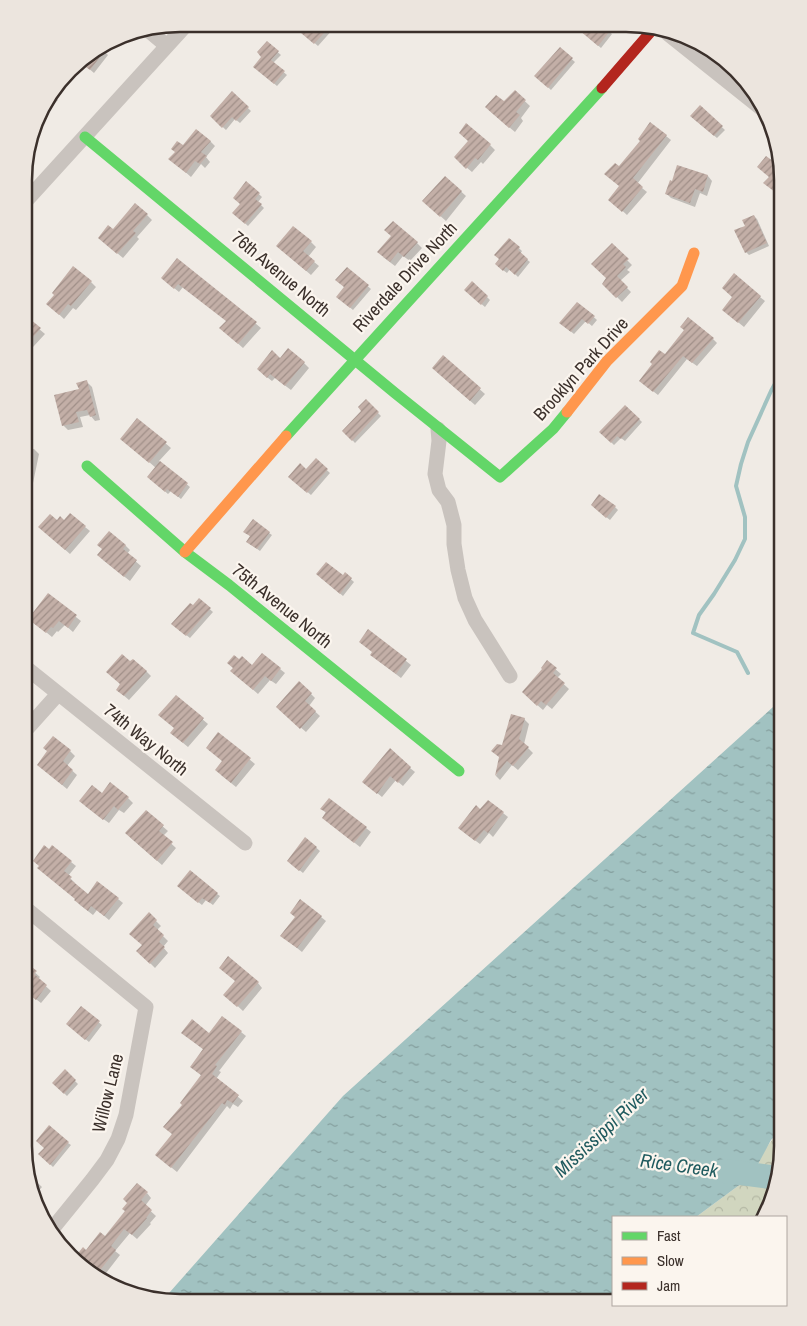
<svg xmlns="http://www.w3.org/2000/svg" width="807" height="1326" font-family="'Archivo Narrow',sans-serif">
<style>
.park{fill:url(#park-crowns)}
.water{fill:url(#water-ripples)}
.shadow{fill:#0003}
.lines{fill:none;stroke-linecap:round;stroke-linejoin:round}
.stream{stroke:#a1c2c1;stroke-width:4}
.river{stroke:#a1c2c1;stroke-width:24}
.building{fill:url(#building-hatch)}
.street{stroke:#c9c3be;stroke-width:15}
.fast{stroke:#63d668;stroke-width:11}
.slow{stroke:#ff974d;stroke-width:11}
.jam{stroke:#b3261e;stroke-width:11}
.labels{text-anchor:middle;stroke-width:4.5;stroke-linejoin:round;paint-order:stroke}
.street-label{font-size:18px;fill:#3b302b;stroke:#fbf5ee}
.water-label{font-size:19px;font-style:italic;fill:#1f5a5e;stroke:#fbf5ee}
.rim{fill:none;stroke:#3b302b;stroke-width:2.5}
</style>
<defs>
<pattern id="park-crowns" width="20" height="18" patternUnits="userSpaceOnUse" patternTransform="scale(1.25)"><rect width="20" height="18" fill="#d1d6bf"/><path d="M2 6a3 3 0 1 1 6 0M12 15a3 3 0 1 1 6 0" fill="none" stroke="#b4b8a4"/></pattern>
<pattern id="water-ripples" width="26" height="14" patternUnits="userSpaceOnUse" patternTransform="scale(1.25)"><rect width="26" height="14" fill="#a1c2c1"/><path d="M2 4q2-2 4 0t4 0M15 11q2-2 4 0t4 0" fill="none" stroke="#849e9d"/></pattern>
<pattern id="building-hatch" width="6" height="6" patternUnits="userSpaceOnUse" patternTransform="scale(1.25)"><rect width="6" height="6" fill="#c3afa7"/><path d="M-1 1l2-2M0 6l6-6M5 7l2-2" fill="none" stroke="#a08f88"/></pattern>
</defs>
<rect width="100%" height="100%" fill="#f0ebe5"/>
<path class="park" d="M783,1128V1156L771,1205L764,1217H696L738,1186L757,1177C756,1158 770,1141 783,1128Z"/>
<path class="water" d="M783,698V1128L771,1140L756,1168L757,1177L738,1186L696,1217H613V1292L606,1302L162,1301L343,1096Z"/>
<path class="shadow" d="M309,24H330L334,28L318,46L303,33L310,25Z
M574,25H601L612,34L601,48Z
M267,43L281,55L273,63L287,75L277,86L258,70Z
M101,48L108,55L94,73L80,61Z
M560,49L575,62L551,90L536,76Z
M59,86L60,87L53,96L58,100L35,126L40,111Z
M515,92L530,106L521,118L523,121L515,132L491,112L504,103Z
M232,93L251,111L240,123L235,119L226,130L211,116Z
M700,107L725,130L717,138L694,119Z
M666,136L671,140L637,184L647,192L627,215L615,204L620,187L619,168L641,141Z
M210,141L215,146L206,157L210,162L205,168L201,164L191,177L175,163L183,147Z
M469,141L490,145L495,150L483,164L481,162L472,172L460,162Z
M678,167L708,176L712,181L707,196L700,193L695,207L671,198L666,193L673,182Z
M445,177L466,196L446,221L429,206Z
M247,183L262,197L258,202L264,208L248,226L234,213L241,204Z
M147,215L152,220L137,237L139,239L123,258L104,242L113,230Z
M754,216L757,219L769,246L749,255L746,252V226Z
M509,239L522,251L520,254L530,262L518,277L510,269L507,273L499,267Z
M311,242L316,247L308,257L319,266L311,275L283,251Z
M417,243L422,248L410,261L403,256L395,266L383,257Z
M612,245L632,265L627,270L630,272L620,281L631,292L622,302L603,283L607,278Z
M177,259L261,328L243,348L226,333L228,321L183,287L179,292L168,283Z
M347,268L371,289L353,310L341,300L345,288Z
M91,282L96,287L76,310L73,308L64,319L48,304Z
M472,282L490,300L485,307L465,290Z
M734,297H760L765,301L744,327L728,314Z
M578,303L597,320L592,326L586,321L574,334L564,326Z
M25,317L45,334L33,347L26,342L25,344Z
M713,339L717,343L697,366L687,359L658,395L645,385L654,365L665,356Z
M443,357L485,394L475,405L438,373Z
M280,359L304,363L309,368L291,390L275,378L272,381L263,374Z
M87,382L92,387L100,420L95,421L90,415L80,417L83,427L68,430L63,425L80,390Z
M366,401L381,416L355,443L344,431L363,411Z
M625,406L642,422L625,441L621,438L614,445L601,432Z
M137,419L171,448L159,461L190,487L181,499L171,491L168,494L152,480L156,468L127,443Z
M25,448L34,449L39,454L32,488L25,487Z
M316,460L330,473L311,495L290,477L306,471Z
M783,504V516L778,507Z
M615,507L618,510L610,520L595,508Z
M57,522L85,527L90,531L70,554L45,532Z
M245,532L269,533L272,535L260,551L250,544L251,537Z
M125,545L130,550L127,554L141,566L130,581L103,560Z
M345,574L354,582L343,596L320,577L343,576Z
M25,578L31,584L24,592Z
M48,595L81,621L73,632L65,625L58,632L57,631L52,637L35,623Z
M199,600L213,612L190,638L176,627Z
M369,631L411,665L401,678L376,659Z
M547,662L561,674L557,678L569,689L552,709L547,705L543,710L528,697Z
M130,663L146,671L151,676L129,700L122,694L121,685Z
M252,667L280,669L285,673L276,684L270,680L258,694L236,675Z
M311,694L315,698L309,706L320,716L306,732L283,712Z
M176,697L208,724L188,747L177,738Z
M524,719L529,724L524,744L533,753L518,770L512,765L500,780L496,776L503,746Z
M219,734L255,764L236,787L221,775L224,762Z
M70,751L75,756L67,766L77,775L67,789L44,770Z
M410,768L415,772L403,786L396,780L382,797L364,782Z
M102,795L128,798L133,803L124,813L119,810L109,823L85,806Z
M488,801L508,817L493,837L489,833L480,844L465,833Z
M322,809L366,828L371,832L360,847L328,822L326,813Z
M146,812L168,831L163,836L176,848L162,865L131,838Z
M24,822L32,830L24,840Z
M306,839L320,851L303,873L292,864Z
M71,862L76,866L68,876L75,883L74,884L89,896L118,899L123,903L109,920L97,910L93,915L80,905L76,899L44,873Z
M182,889L217,894L220,896L213,905L206,900L202,905Z
M149,914L161,926L157,930L168,941L163,947L168,953L155,968L138,951L143,946Z
M321,917L326,921L302,952L287,940Z
M24,963L40,977L38,979L51,991L41,1003L24,990Z
M237,982L258,983L262,988L243,1011L230,999Z
M81,1008L102,1025L89,1042L71,1027Z
M241,1032L246,1036L219,1071L221,1072L216,1079L243,1101L238,1107L233,1104L230,1109L227,1106L177,1172L161,1159L173,1134L183,1105L202,1076L191,1067L204,1050L183,1033L210,1034Z
M65,1071L78,1084L67,1096L54,1083Z
M68,1143L71,1145L53,1167L40,1154L46,1148Z
M30,1176L42,1187L34,1196Z
M147,1193L151,1198L145,1206L156,1216L150,1223L151,1224L137,1239L130,1233L115,1251L120,1255L103,1277L85,1270L86,1252L105,1237Z"/>
<g class="lines">
<path class="stream" d="M748,673L737,652L693,633L699,615L714,594L735,560L745,539V517L736,486L741,464L748,442L771,391L783,369"/>
<path class="river" d="M725,1171L778,1178"/>
</g>
<path class="building" d="M309,24H332L314,44L301,33Z
M573,25H603L610,31L598,46Z
M267,41L279,51L271,60L285,71L274,84L253,67L261,57L257,52Z
M109,43L110,44L90,70L79,62Z
M560,47L573,58L548,88L534,76Z
M515,90L526,100L516,112L520,115L509,128L485,107L496,95L504,101Z
M232,91L249,107L236,121L232,117L222,128L210,116Z
M700,105L723,126L714,136L690,116Z
M650,122L667,135L633,178L643,187L622,212L608,200L619,186L604,174L615,163L619,166L640,141L638,139Z
M466,123L491,144L478,160L475,158L466,169L454,157L468,141L459,133Z
M196,129L211,141L201,152L207,156L200,164L195,161L186,173L168,159L175,152L171,149L177,141L183,145Z
M766,156L780,166L783,181V198L763,183L769,177L757,167Z
M677,165L708,175L703,192L695,189L690,203L665,194L670,180L672,181Z
M445,176L462,191L440,217L422,201Z
M246,181L260,193L255,199L262,204L245,224L232,213L240,204L233,198Z
M135,203L148,214L133,231L136,233L117,254L98,238L108,225L113,229Z
M754,215L767,243L745,253L734,230L745,226L742,220Z
M393,221L418,242L404,257L398,252L390,262L377,252L391,236L384,230Z
M293,226L312,241L303,251L315,261L306,271L276,246Z
M509,238L520,247L518,250L528,259L515,275L506,267L503,271L495,264L499,259L494,255Z
M612,243L629,259L623,264L626,267L617,276L628,287L616,298L602,284L606,278L591,264Z
M177,258L257,322L238,344L219,328L226,321L178,284L174,289L161,278Z
M73,266L92,281L71,306L68,304L59,315L46,304L54,295L52,293Z
M347,267L369,285L350,308L336,297L344,287L335,280Z
M734,273L761,296L738,323L722,310L732,297L722,288Z
M472,281L488,296L481,305L464,290Z
M577,302L595,316L588,324L582,319L571,332L559,323Z
M25,315L41,328L25,346Z
M688,317L714,338L692,363L683,356L653,392L639,381L652,364L650,362L659,350L665,354L684,330L680,327Z
M288,348L305,362L285,386L270,374L267,378L257,369L272,350L280,358Z
M443,355L481,388L470,401L432,368Z
M87,380L96,415L90,417L87,410L76,412L79,422L62,426L54,395L79,389L76,383Z
M366,399L379,412L352,441L342,431L361,411L358,407Z
M625,405L640,419L621,439L617,436L611,443L599,432Z
M137,418L167,442L149,463L120,439Z
M316,458L328,469L307,493L288,477L300,463L306,469Z
M160,461L188,483L178,497L167,489L165,492L147,477Z
M599,494L616,506L606,518L591,505Z
M70,513L86,526L65,550L38,527L50,514L57,520L60,516L64,520Z
M253,519L270,532L257,549L246,542L250,536L243,532Z
M109,531L126,545L123,549L137,560L124,577L97,555L102,549L97,545Z
M326,562L343,575L345,572L352,578L340,594L316,574Z
M48,593L77,615L68,628L59,621L53,628L51,627L46,633L28,619Z
M199,598L211,608L186,636L171,624L190,603L193,605Z
M368,629L407,659L396,674L370,655L372,652L359,642Z
M262,653L281,668L271,681L265,676L253,690L230,671L233,668L227,663L234,655L239,659L242,656L252,665Z
M122,654L130,661L133,659L147,671L124,696L116,690L120,684L106,672Z
M547,660L557,668L553,673L565,683L546,705L541,701L537,706L522,692L542,669L541,668Z
M299,681L312,693L305,701L316,711L300,729L276,707Z
M176,695L204,718L183,743L170,733L174,728L158,715Z
M511,714L525,718L519,739L529,747L513,766L507,761L495,776L499,757L491,751L497,744L502,745Z
M218,732L251,758L231,783L215,770L222,761L206,748Z
M53,736L71,750L63,761L73,770L62,785L37,765L47,751L43,748Z
M390,748L411,767L398,783L390,776L377,794L362,782Z
M110,782L129,797L118,810L114,806L103,820L79,801L92,785L102,793Z
M329,798L367,827L354,843L322,818L326,812L320,809Z
M488,800L504,812L488,833L484,830L475,841L458,828L476,805L480,809Z
M146,810L164,825L159,831L173,842L157,861L125,833Z
M305,837L317,847L299,871L287,861Z
M44,845L49,849L52,845L72,861L64,871L72,877L70,879L88,894L97,881L119,898L104,916L91,906L88,911L74,900L75,899L37,868L39,866L33,861Z
M190,870L218,893L210,903L202,898L198,903L177,886Z
M300,899L322,916L297,948L280,936L295,917L290,913Z
M149,912L157,920L153,925L164,935L159,942L165,947L150,964L136,951L142,945L129,934Z
M228,956L259,982L237,1007L223,995L235,981L219,968Z
M24,961L37,971L34,974L47,985L36,1000L24,990Z
M81,1006L100,1021L85,1040L66,1024Z
M222,1016L242,1031L215,1065L217,1066L212,1074L239,1095L233,1103L227,1100L225,1105L222,1103L171,1168L155,1155L172,1134L163,1127L182,1105L180,1103L201,1075L190,1067L203,1049L181,1033L192,1019L209,1033Z
M65,1069L76,1080L64,1094L52,1083Z
M49,1125L69,1142L50,1165L38,1154L44,1148L36,1141Z
M137,1183L148,1192L141,1200L152,1210L146,1218H147L132,1235L124,1229L111,1246L116,1250L97,1274L85,1270L75,1257L83,1247L86,1250L100,1232L105,1236L125,1211L122,1209L127,1203L123,1199Z"/>
<g class="lines">
<path class="street" d="M148,30L167,46
M668,34L762,109
M25,202L187,24
M438,429L439,441L435,474L439,490L448,502L454,525V544L458,570L465,598L475,620L510,676
M782,474L783,473
M24,666L245,843
M24,732L58,694
M24,907L146,1007L126,1115L118,1139L107,1160L92,1180L53,1228"/>
<path class="fast" d="M85,137L395,393L500,477L553,429L567,412
M286,436L602,88
M87,466L185,552L229,585L459,771"/>
<path class="slow" d="M567,412L607,361L682,286L694,253
M185,552L286,436"/>
<path class="jam" d="M602,88L654,28"/>
</g>
<g class="labels">
<g class="street-label">
<text transform="translate(281 274) rotate(40)" y="6">76th Avenue North</text>
<text transform="translate(405 277) rotate(-47)" y="6">Riverdale Drive North</text>
<text transform="translate(581 369) rotate(-48)" y="6">Brooklyn Park Drive</text>
<text transform="translate(282 606) rotate(39)" y="6">75th Avenue North</text>
<text transform="translate(146 740) rotate(39)" y="6">74th Way North</text>
<text transform="translate(108 1093) rotate(-76)" y="6">Willow Lane</text>
</g>
<g class="water-label">
<text transform="translate(601 1132) rotate(-43)" y="7">Mississippi River</text>
<text transform="translate(679 1165) rotate(8)" y="7">Rice Creek</text>
</g>
</g>
<path d="M0 0H807V1326H0ZM180 32H626A148 148 0 0 1 774 180V1146A148 148 0 0 1 626 1294H180A148 148 0 0 1 32 1146V180A148 148 0 0 1 180 32Z" fill="#ece5de" fill-rule="evenodd"/>
<path class="rim" d="M180 32H626A148 148 0 0 1 774 180V1146A148 148 0 0 1 626 1294H180A148 148 0 0 1 32 1146V180A148 148 0 0 1 180 32Z"/>
<rect x="612" y="1216" width="175" height="90" fill="#fbf5ee" stroke="#aea6a0"/>
<rect x="622" y="1232" width="25" height="8" fill="#63d668" stroke="#aea6a0"/>
<text x="657" y="1241" font-size="15" fill="#3b302b">Fast</text>
<rect x="622" y="1257" width="25" height="8" fill="#ff974d" stroke="#aea6a0"/>
<text x="657" y="1266" font-size="15" fill="#3b302b">Slow</text>
<rect x="622" y="1282" width="25" height="8" fill="#b3261e" stroke="#aea6a0"/>
<text x="657" y="1291" font-size="15" fill="#3b302b">Jam</text>
</svg>
